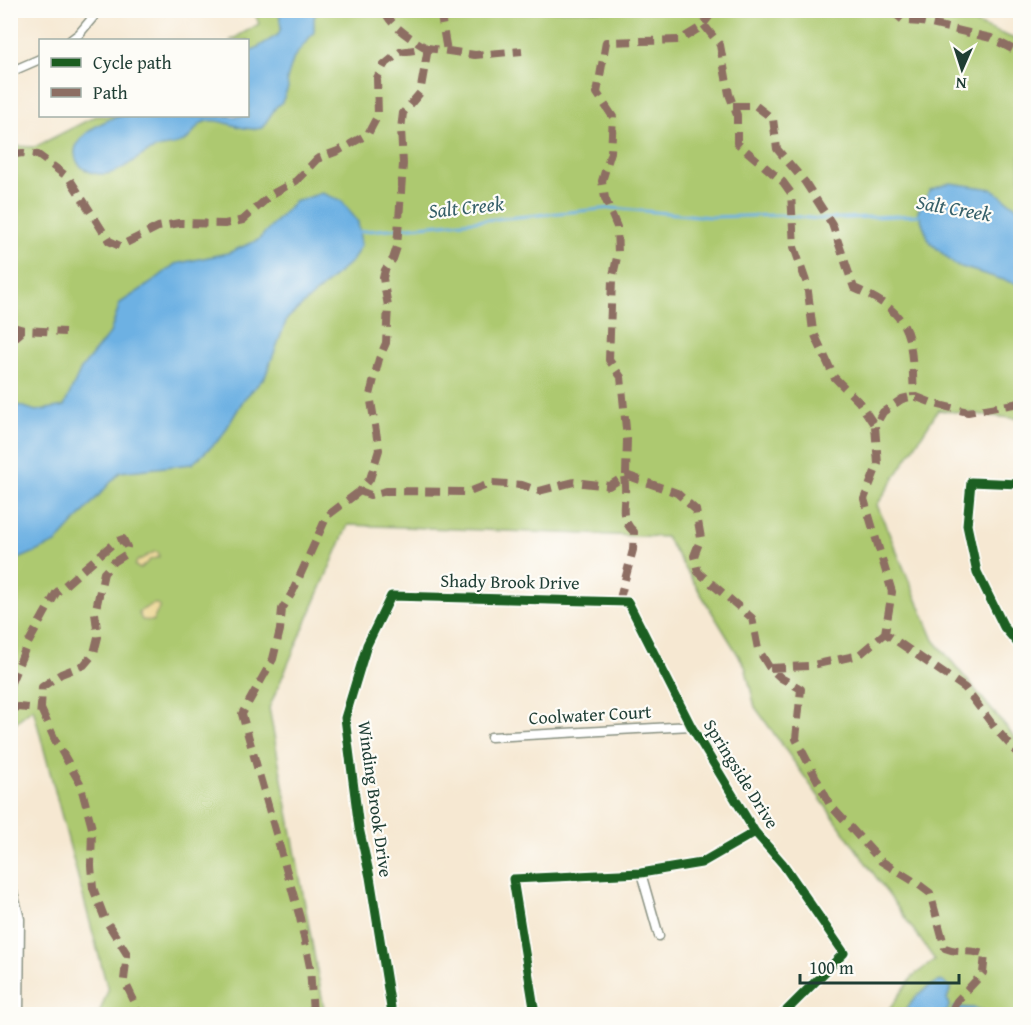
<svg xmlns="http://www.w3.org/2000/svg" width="1031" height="1025" font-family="'Gentium Book Plus',serif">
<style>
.green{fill:#adc970;stroke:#668352;stroke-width:1.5}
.sand{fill:#eeda9e;stroke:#868c69;stroke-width:1.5}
.water{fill:#6db1e3;stroke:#46778c;stroke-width:1.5}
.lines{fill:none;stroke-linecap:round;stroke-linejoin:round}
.stream{stroke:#6db1e3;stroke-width:3}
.street-casing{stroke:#8a9283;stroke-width:11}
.street{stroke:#fff;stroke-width:8}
.quiet{stroke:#8d6e63;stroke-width:8;stroke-dasharray:15 8;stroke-linecap:butt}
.cycleway-casing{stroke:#fdfcf7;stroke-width:13}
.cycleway{stroke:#1b5e20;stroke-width:9}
.labels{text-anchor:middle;stroke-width:4.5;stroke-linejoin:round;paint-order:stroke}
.street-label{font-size:18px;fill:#1f3d34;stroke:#fdfcf7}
.water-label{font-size:20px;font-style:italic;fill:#366069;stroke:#fdfcf7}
</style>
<rect width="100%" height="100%" fill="#fdfcf7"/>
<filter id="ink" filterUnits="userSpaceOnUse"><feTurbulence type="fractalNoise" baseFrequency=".0167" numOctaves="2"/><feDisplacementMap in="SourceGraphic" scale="12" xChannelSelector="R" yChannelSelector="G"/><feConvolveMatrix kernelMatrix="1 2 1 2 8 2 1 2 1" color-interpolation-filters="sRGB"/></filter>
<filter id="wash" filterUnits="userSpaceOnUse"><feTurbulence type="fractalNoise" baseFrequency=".008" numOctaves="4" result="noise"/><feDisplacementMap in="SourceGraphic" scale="24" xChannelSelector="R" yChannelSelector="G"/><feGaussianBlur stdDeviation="1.35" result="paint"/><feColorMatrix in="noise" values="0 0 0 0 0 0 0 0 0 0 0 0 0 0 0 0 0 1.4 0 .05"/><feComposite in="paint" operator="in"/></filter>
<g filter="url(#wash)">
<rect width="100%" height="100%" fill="#f6e8d2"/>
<path class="green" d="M942,10L1020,41V419L938,410L877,505L934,640L1020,744V1014H886L913,976L935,960L755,707L745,666L666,537L348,525L269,708L325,1014H99L108,990L33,708L11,726V146L35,147L96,116H248V40H231L259,24L254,11Z"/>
<path class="sand" d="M154,552H158L159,557L150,560L140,569L135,566L137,561Z
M153,604H157L160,606L153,621L142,620L138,612Z"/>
<path class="water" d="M279,11H319L314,17V32L294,57L287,79L288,88L282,102L276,107L262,128C240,133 221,116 204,122C195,126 193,136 185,141C176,147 161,145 150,151C131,160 117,179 93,173C88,171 82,169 78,163C64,140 102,121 120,116C131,113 145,116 156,116C187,116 217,116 248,116V53L278,35L281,28Z
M950,183L992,189L1016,207L1020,208V285L955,265L929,241L918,211L930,190Z
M322,193L342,201L358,222L361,245L353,260L287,319L265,377L244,399L221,438L192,464L120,472L56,543L14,561L11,571V406L18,405L36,411L64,406L81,369L110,333L120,303L151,283L175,264L228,253L258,240L294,202Z
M942,981L951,987L947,999L949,1006L946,1014H903C912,1000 925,985 942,981Z
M954,1007L973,1008L984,1011V1014H951Z"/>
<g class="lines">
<path class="stream" d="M357,232L612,208L710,217L779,215L819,219L922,215"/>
</g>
</g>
<g filter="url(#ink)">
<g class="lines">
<defs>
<path id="street" d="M220,10L221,11
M71,40L79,34L99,10
M10,72L40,59
M1020,484L971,482L967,525L977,572L1004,627L1020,646
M491,737L691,726
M641,873L659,936
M10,881L20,919L19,1014
M392,1014L370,877L359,828L345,718L367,645L391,596L628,602L691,726L755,832L783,864L844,953L783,1014
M535,1014L513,879L641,873L701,863L755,832"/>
</defs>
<use href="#street" class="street-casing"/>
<use href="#street" class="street"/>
<path class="quiet" d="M385,10C388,25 415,41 428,49
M440,10L447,51
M794,10H809
M891,10L904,21L922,22L991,38L1020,53
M704,25L720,45L729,94L737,115V143L783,182L791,193L794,247L807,284L813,331L834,377L859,402L875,426
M428,48L420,93L403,113L401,129L403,164L397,247L393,259L385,270L383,278L388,306L386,343L379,359L370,395L379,450L370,479L360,491L370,495L387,491L469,492L492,483L522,485L539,491L574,482L609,486L626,475L627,439L621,377L609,360L612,280L618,253L617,227L605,198L602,181L611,152L613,117L597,93L606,42L680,40L701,27L714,10
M733,106H756L773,119L777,149L805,182L832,224L854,288C915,314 911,337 914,396
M10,155L22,153L38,155L69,178L109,241L120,246L158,227L179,223L225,224L243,220L272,194L296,181L317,159L338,151L368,134L378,115L377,78L384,65L400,52L428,48L475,55L522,51
M10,326L24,330L65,332
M10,342L24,330
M1020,403L968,412L935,404L914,396L902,399L883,412L875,426L878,464L864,499L892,592L885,633L965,688L995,728L1020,756
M626,475L677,493L696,510L701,538L694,556L698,572L752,618L758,649L769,667L781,678L801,689L796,739L830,805L881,861L918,884L930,893L945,948C959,954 970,948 985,955L983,973L957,1001L950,1014
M619,602L633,550L634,532C615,514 629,500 624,477
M770,668L808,666L859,655L885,633
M10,685L26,647L56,593L115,542L123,539L127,547L125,555L114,562L104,573L95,613L98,637L94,653L84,665L61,674L42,687L41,709L18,707L10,710
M41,709L55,740L80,783L92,828L91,866L93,888L105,919L127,954L124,980L136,1005L138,1014
M313,1014L310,967L300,918L242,714L273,659L280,630L282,609L292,593L327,516L360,491"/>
<defs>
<path id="cycleway" d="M1020,484L971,482L967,525L977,572L1004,627L1020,646
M392,1014L370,877L359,828L345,718L367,645L391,596L628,602L691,726L755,832L783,864L844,953L783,1014
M535,1014L513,879L641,873L701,863L755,832"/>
</defs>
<use href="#cycleway" class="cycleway-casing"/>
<use href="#cycleway" class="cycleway"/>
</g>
</g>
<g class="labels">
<g class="street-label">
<text transform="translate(510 582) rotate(1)" y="6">Shady Brook Drive</text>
<text transform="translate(590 715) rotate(-3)" y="6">Coolwater Court</text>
<text transform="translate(741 774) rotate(58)" y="6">Springside Drive</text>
<text transform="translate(375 799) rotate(82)" y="6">Winding Brook Drive</text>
</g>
<g class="water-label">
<text transform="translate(466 207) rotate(-6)" y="7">Salt Creek</text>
<text transform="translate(954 208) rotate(10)" y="7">Salt Creek</text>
</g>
</g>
<rect width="1031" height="1025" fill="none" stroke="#fdfcf7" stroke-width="36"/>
<rect x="39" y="39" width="210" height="78" fill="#fdfcf7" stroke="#a4b0a9" stroke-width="1.5"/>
<rect x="51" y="58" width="30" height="9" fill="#1b5e20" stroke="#a4b0a9" stroke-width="1.5"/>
<text x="93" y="69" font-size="18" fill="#1f3d34">Cycle path</text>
<rect x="51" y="88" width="30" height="9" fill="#8d6e63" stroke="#a4b0a9" stroke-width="1.5"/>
<text x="93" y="99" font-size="18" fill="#1f3d34">Path</text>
<g transform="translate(962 69) rotate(183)" stroke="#fdfcf7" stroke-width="4.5" paint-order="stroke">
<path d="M0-4.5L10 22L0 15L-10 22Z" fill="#1f3d34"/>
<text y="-9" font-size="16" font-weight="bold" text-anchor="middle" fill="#1f3d34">N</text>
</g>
<path d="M800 974v9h159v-9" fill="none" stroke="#1f3d34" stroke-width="3"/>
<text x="809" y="974" font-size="18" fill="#1f3d34" stroke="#fdfcf7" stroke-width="4.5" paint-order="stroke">100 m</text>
</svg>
